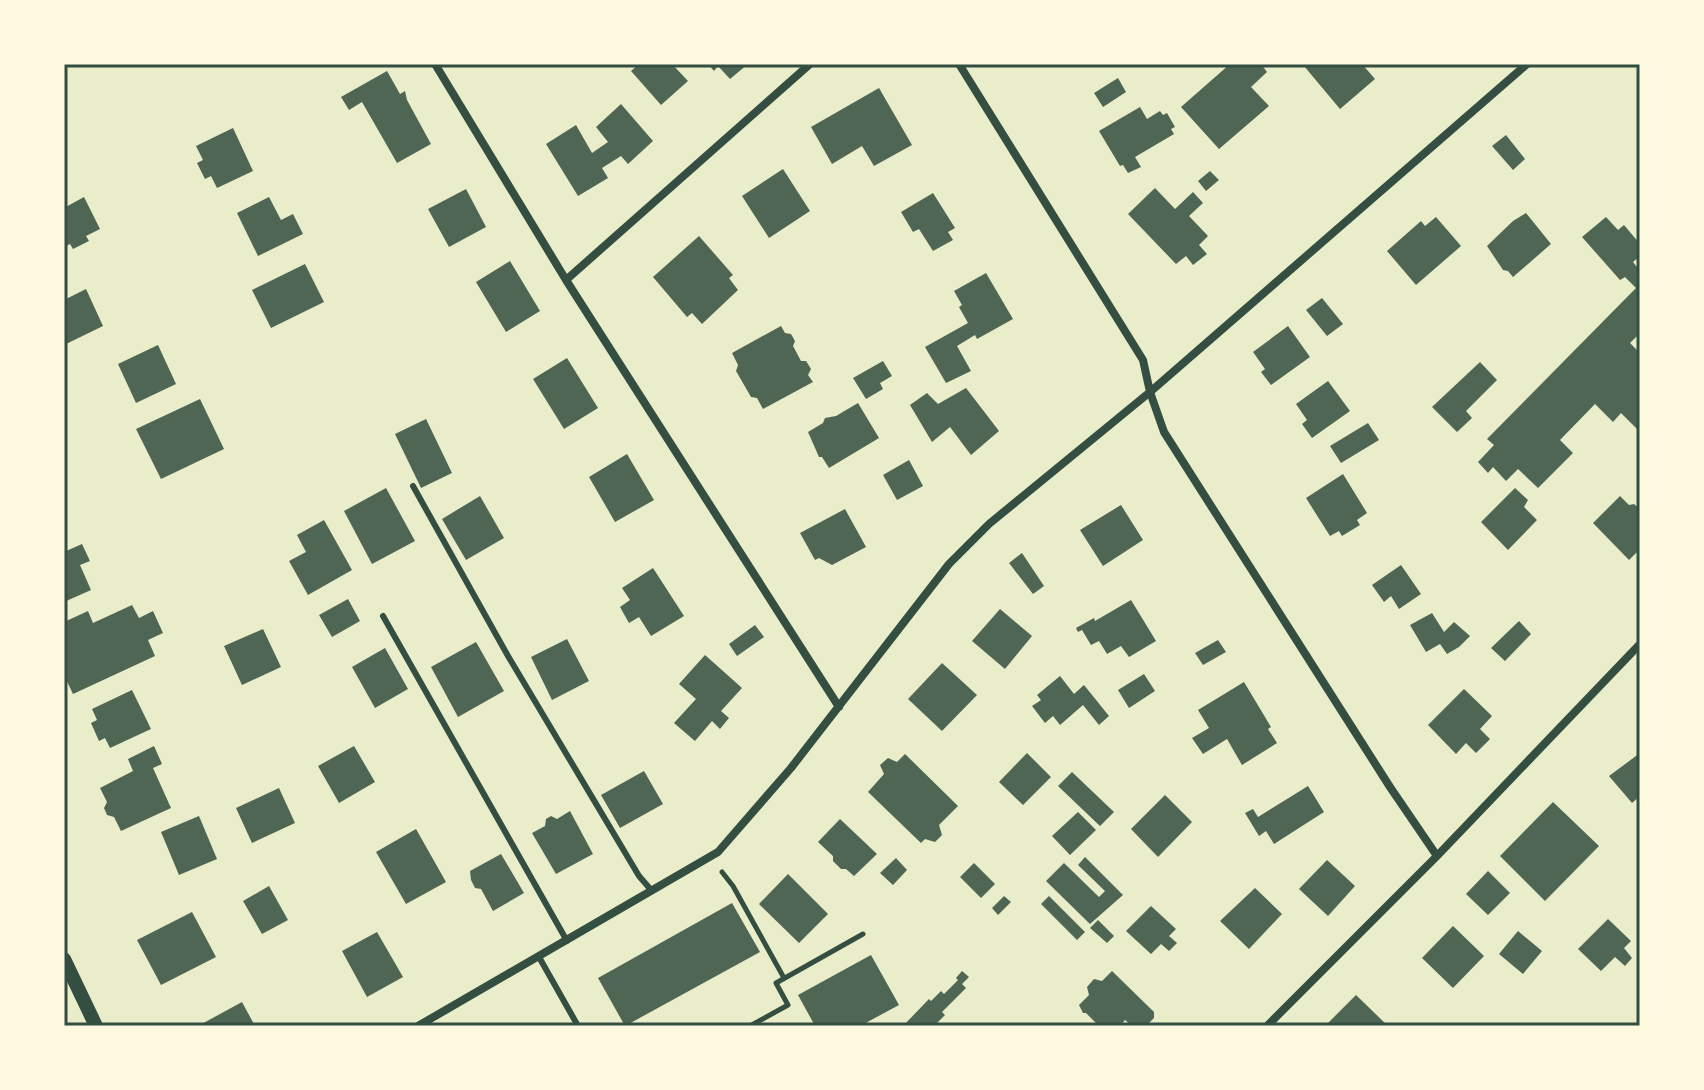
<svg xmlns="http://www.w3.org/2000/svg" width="1704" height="1090" font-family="Lora,serif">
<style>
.building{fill:#4f6655}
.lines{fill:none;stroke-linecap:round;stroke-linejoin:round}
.path{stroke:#344e41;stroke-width:5}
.service{stroke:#344e41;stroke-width:6}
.minor{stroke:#344e41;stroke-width:8}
.tertiary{stroke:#344e41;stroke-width:14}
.neatline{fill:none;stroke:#344e41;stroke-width:3}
</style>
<rect width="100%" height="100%" fill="#e9edc9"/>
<path class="building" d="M639,64H672L688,81L661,105L631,71Z
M708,64H748L730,79L718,66L714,71Z
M1230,64H1261L1267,72L1251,87L1269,106L1219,149L1181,107Z
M1306,64H1362L1375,79L1340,109L1304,66Z
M387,71L400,94L405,91L407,100L431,144L397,163L362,102L349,110L341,97Z
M1118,78L1126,92L1103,107L1094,93Z
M879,88L912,145L874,166L862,146L832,164L811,127Z
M621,104L653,141L628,164L621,156L602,168L608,178L578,196L546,144L576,125L592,153L608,142L596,127Z
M1140,107L1147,119L1160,111L1163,115L1167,113L1175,127L1171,129L1174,134L1135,157L1141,167L1128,173L1123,165L1120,166L1099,131Z
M233,128L253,171L217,188L211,176L205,179L197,163L203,160L196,146Z
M1506,135L1525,159L1513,170L1492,146Z
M783,169L810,211L769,238L742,196Z
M1210,171L1219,180L1206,191L1198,181Z
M1155,188L1175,209L1193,192L1203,203L1189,216L1208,236L1199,245L1207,254L1193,265L1186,256L1176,264L1128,214Z
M466,189L486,227L449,247L428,209Z
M933,193L955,228L948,232L953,240L933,251L919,229L913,232L901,212Z
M84,197L100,229L86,236L89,241L73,249L70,244L64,247V208Z
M269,197L281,220L293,214L303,234L258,256L237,213Z
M1526,213L1551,244L1513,277L1508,271L1503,270L1487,246L1513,221Z
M1436,217L1461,246L1416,285L1387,251L1421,221L1425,226Z
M1606,217L1618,230L1624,225L1640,244L1637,252L1640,256L1633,262L1640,271V333L1630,343L1640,353V432L1621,413L1613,422L1595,404L1560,440L1573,453L1538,488L1518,469L1506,481L1493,467L1488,473L1478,462L1494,445L1487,439L1636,288L1625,277L1620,280L1582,237Z
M699,236L733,275L729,278L738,290L702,324L692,313L687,317L653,277Z
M510,261L540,311L506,332L476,282Z
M305,264L324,302L271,328L252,290Z
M986,273L1013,319L977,339L975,335L957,346L971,371L946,383L925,347L968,323L959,307L962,305L954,291Z
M86,289L103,326L64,345V300Z
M1322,298L1343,324L1327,336L1306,310Z
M781,326L785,333L791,334L795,341L793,346L801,361H806L811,369L808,375L813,382L763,409L757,398L751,397L736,371L738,365L732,353Z
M1288,326L1310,357L1271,385L1261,372L1265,369L1253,352Z
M158,345L176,384L136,403L118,364Z
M567,358L598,408L564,429L533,379Z
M883,361L892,376L880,383L883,389L866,399L853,378Z
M1480,362L1497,380L1466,411L1472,418L1457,432L1432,407Z
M1328,381L1350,411L1312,438L1302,424L1307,420L1296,404Z
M966,388L999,431L971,455L950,427L932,442L910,405L927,393L938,404Z
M200,399L224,449L161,479L136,429Z
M858,403L879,438L829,468L822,457H819L808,432L823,423L825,418L836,416Z
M426,419L452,473L421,488L395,434Z
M1368,423L1379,440L1341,463L1330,446Z
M627,454L654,500L615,522L589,477Z
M909,460L923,486L897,500L883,475Z
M1343,474L1367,513L1357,520L1360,525L1342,536L1339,531L1330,536L1306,498Z
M386,488L415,541L372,564L344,511Z
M1515,488L1528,500L1524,507L1537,520L1508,550L1481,522Z
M480,496L504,538L466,560L442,519Z
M1620,496L1629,505L1634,504L1640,509V519L1637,523L1640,526V549L1629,560L1593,523Z
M1121,505L1143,540L1103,566L1080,530Z
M845,509L866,547L832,565L819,558L815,560L800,533Z
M324,520L352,570L308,595L289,561L306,552L297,535Z
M82,544L90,561L80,565L91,590L64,602V552Z
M1022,553L1044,586L1033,594L1009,563Z
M1401,565L1421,594L1399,609L1391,596L1384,602L1372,585Z
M653,568L684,616L651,636L639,617L629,623L620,607L630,600L622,588Z
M348,599L360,621L332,637L319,615Z
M1131,600L1156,641L1129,657L1121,646L1107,654L1099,641L1091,645L1082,630L1078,632L1076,628L1094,618L1095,621Z
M132,605L139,618L153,611L163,633L148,640L155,656L73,694L64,675V622L88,611L93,623Z
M1000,609L1032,636L1005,669L972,641Z
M1432,613L1444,632L1454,622L1470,636L1459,647L1447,654L1440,644L1426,652L1410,625Z
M1519,621L1531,634L1505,661L1491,648Z
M755,625L764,637L737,656L729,644Z
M263,629L281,667L242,685L224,646Z
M567,639L589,681L552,700L531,657Z
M1218,640L1226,652L1203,665L1195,653Z
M476,642L504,691L458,717L431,667Z
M385,648L408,689L375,708L352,667Z
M705,655L742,688L721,711L729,718L720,729L712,721L695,741L674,723L696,699L679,684Z
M942,663L977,695L942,731L908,699Z
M1144,674L1155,691L1129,708L1118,690Z
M1060,676L1074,694L1084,685L1109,716L1099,725L1083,705L1060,725L1053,716L1045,723L1032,706L1041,700L1037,695Z
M1244,682L1271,727L1268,729L1277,743L1242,765L1227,739L1203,754L1192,738L1209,728L1198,710Z
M1464,689L1492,716L1480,729L1490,739L1476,753L1466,743L1456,754L1428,725Z
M132,690L151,729L110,748L105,738L99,741L91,723L97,720L92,709Z
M154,746L162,764L153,768L171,808L121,831L114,817L107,815L104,808L107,802L100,788L133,771L128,759Z
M354,746L375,782L339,803L318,766Z
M1027,753L1051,777L1023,805L999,782Z
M1640,753V796L1632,803L1609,776Z
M905,754L958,806L939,825L942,835L935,842L925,839L921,843L868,792L884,774L880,765L888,758L897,762Z
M644,771L663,804L620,828L601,795Z
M1072,772L1114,812L1100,826L1058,786Z
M1308,786L1324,812L1274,844L1266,831L1259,836L1245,813L1253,809L1258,817Z
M279,788L295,823L252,843L236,808Z
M1165,795L1192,822L1158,857L1131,829Z
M1553,802L1599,846L1545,901L1500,856Z
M570,811L593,854L556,874L532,833L545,826L546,819L551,816L557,819Z
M1078,812L1096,830L1070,855L1052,836Z
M199,816L217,859L179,875L161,832Z
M840,819L877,854L854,876L846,869H841L833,861V856L818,842Z
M416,829L446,882L406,904L376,852Z
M501,854L524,893L493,911L481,889L475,888L471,880L470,871Z
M1085,857L1123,895L1090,924L1046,881L1064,863L1099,897L1105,891L1078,865Z
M896,858L907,870L893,885L880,873Z
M1327,860L1355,886L1328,916L1299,889Z
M974,863L995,884L981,898L960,877Z
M1488,871L1510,893L1488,915L1466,894Z
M788,874L828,914L799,943L759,904Z
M269,886L288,920L262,934L243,901Z
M1255,888L1282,914L1249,949L1220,921Z
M1004,896L1011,902L998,915L992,908Z
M1049,896L1085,932L1077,940L1041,904Z
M732,903L760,952L625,1026L598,978Z
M1151,906L1176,929L1169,936L1177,943L1169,951L1161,944L1151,954L1126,931Z
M192,912L216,957L161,985L137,940Z
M1608,919L1631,941L1624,948L1632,958L1625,966L1615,957L1601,971L1578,949Z
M1098,920L1114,936L1107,943L1090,928Z
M1453,926L1484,956L1453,988L1422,958Z
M1518,931L1542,951L1523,974L1499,954Z
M377,932L403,977L367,997L342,951Z
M871,955L899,1005L860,1026H815L798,995Z
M962,971L969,977L962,984L966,988L942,1012L945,1015L934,1026H903L929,999L931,1001L941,991L944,994L958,980L956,978Z
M1112,971L1154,1012V1018L1146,1026H1132L1125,1020L1120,1026H1099L1086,1013H1083L1079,1005L1089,995L1087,987L1094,979L1102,981Z
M1356,995L1388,1026H1325Z
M242,1002L255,1026H198Z"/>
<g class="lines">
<path class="path" d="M722,872L733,886L784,978
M750,1026L788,1005L776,983L863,934"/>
<path class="service" d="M413,486L508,656L639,876L652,891
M383,616L567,941
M539,957L578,1026"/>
<path class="minor" d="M435,64L566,280L839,707
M959,64L1143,360L1150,392L1164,432L1390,787L1437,856
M566,280L810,64
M418,1026L718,852L791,768L949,564L989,524L1150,392L1527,64
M1267,1026L1437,856L1640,644"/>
<path class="tertiary" d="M64,959L96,1026"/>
</g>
<rect width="1704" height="1090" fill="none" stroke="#fefae0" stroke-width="132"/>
<rect x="66" y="66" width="1572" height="958" class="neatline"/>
</svg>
